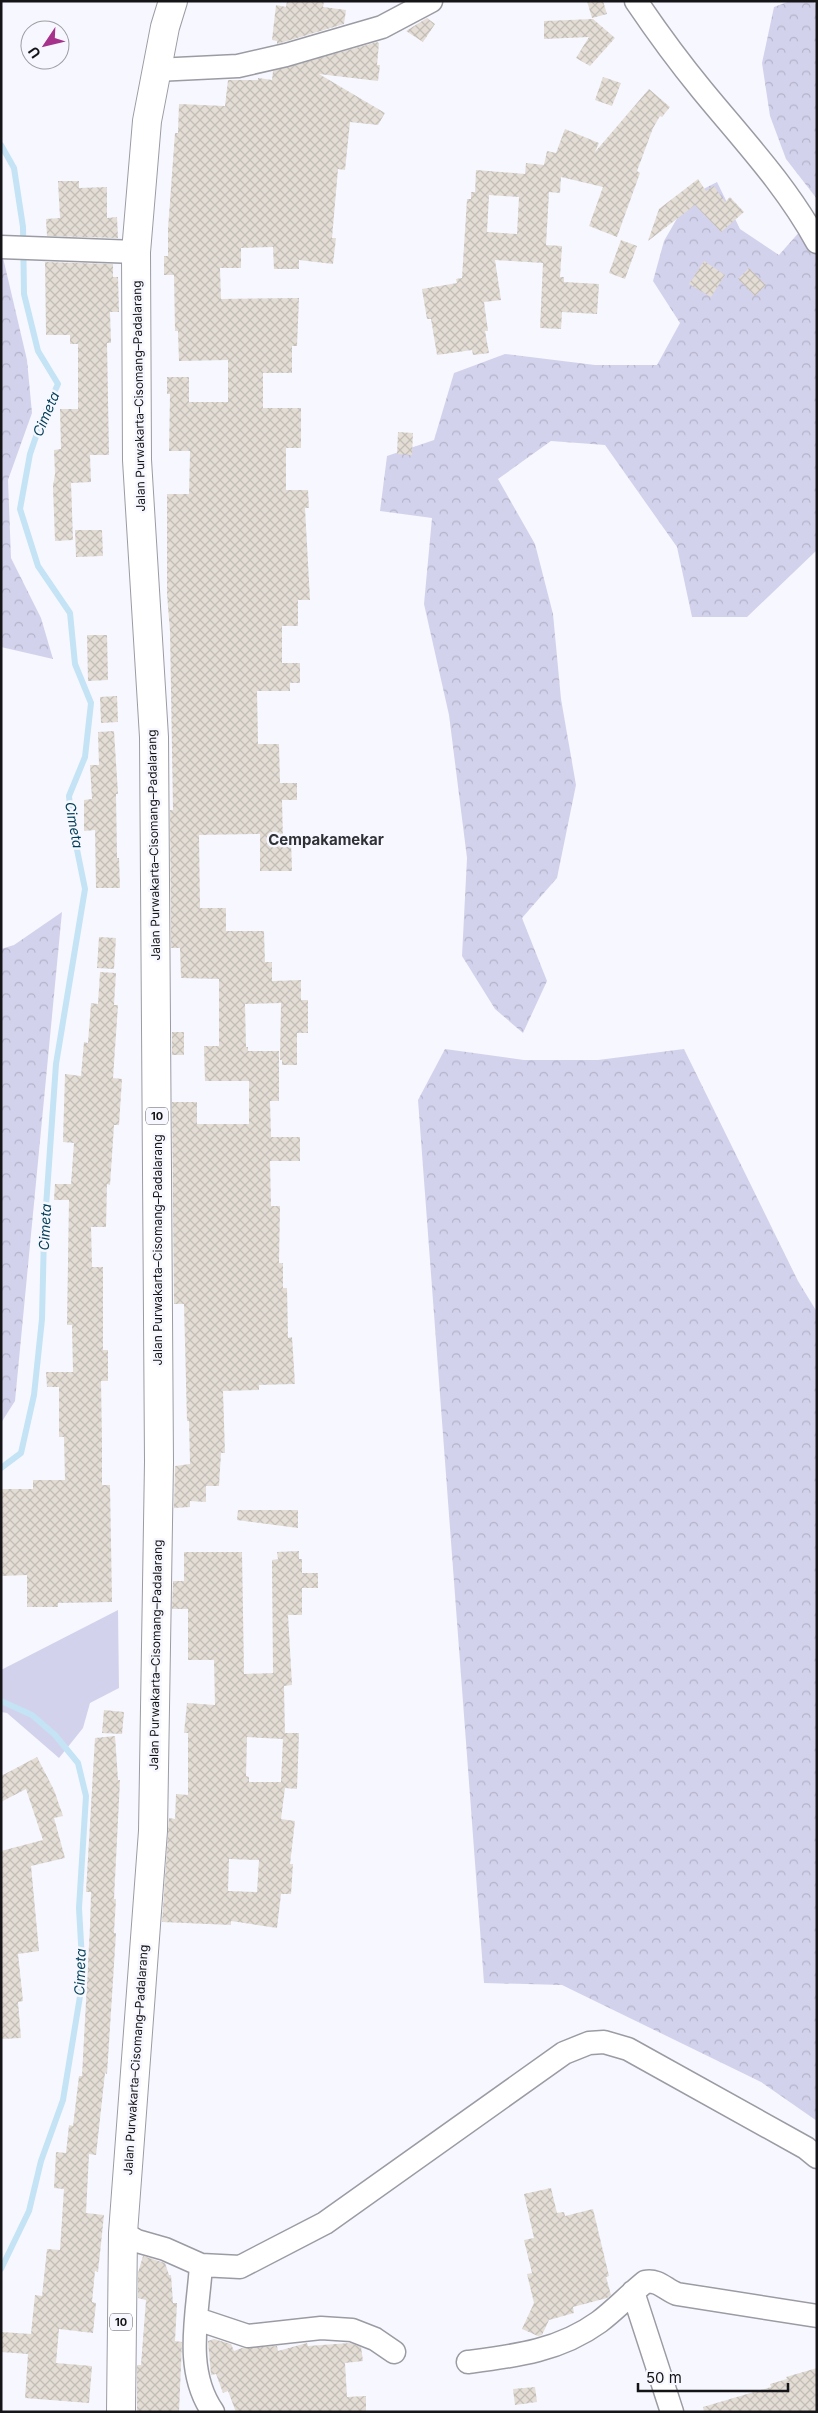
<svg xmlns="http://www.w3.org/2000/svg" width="818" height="2413" font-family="Inter,sans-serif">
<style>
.green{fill:#d3d2ec}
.forest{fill:url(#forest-crowns)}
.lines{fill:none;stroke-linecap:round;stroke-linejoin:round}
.stream{stroke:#c4e3f4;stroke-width:6}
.building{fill:url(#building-cross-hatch);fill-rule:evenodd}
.street-casing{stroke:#9b9ba4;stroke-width:25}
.highway-casing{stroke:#9b9ba4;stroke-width:30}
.street{stroke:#fff;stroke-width:22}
.highway{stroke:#fff;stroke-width:28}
.labels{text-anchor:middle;stroke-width:5;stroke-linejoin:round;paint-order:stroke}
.shield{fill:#f7f7ff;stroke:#59595d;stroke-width:1}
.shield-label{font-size:11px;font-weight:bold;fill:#151518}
.street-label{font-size:12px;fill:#151518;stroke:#f7f7ff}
.water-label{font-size:14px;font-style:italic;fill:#003f57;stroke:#f7f7ff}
.quarter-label{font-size:15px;font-weight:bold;fill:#303037;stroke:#f7f7ff}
</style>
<defs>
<pattern id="forest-crowns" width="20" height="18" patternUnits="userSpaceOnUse" patternTransform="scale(1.25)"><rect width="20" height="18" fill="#d3d2ec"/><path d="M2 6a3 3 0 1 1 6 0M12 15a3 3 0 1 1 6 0" fill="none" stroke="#b4b3ca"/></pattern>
<pattern id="building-cross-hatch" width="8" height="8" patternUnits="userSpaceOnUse" patternTransform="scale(1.25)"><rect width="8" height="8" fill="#e3ddd5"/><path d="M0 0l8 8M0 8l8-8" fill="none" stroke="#c2bdb6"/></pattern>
</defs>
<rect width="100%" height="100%" fill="#f7f7ff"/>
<path class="green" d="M118,1610L119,1688L90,1703L83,1728L59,1758L7,1713L1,1712V1670Z"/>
<path class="forest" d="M790,1H813L817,6V199L786,159L770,116L762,63L774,7Z
M717,182L740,229L779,255L817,212V550L747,617H692L677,547L605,445L551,441L498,479L535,544L553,614L561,699L576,785L557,878L522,918L547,981L523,1033L495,1009L462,956L467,858L449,715L424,604L432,518L380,511L387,456L434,440L454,373L505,354L595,365H657L680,323L653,281L664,241L690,196Z
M1,249L27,360L32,413L8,480L11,558L41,618L53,659L1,647Z
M62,912L15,1401L1,1423V949L14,945Z
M445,1049L524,1060H598L684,1049L798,1281L817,1312V2121L761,2082L562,1985L484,1983L418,1100Z"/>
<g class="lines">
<path class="stream" d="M1,145L14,168L23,227L24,294L38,351L58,384L42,419L30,454L20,509L38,566L70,613L75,664L91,703L85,757L69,796L72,825L85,889L56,1064L44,1235L42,1319L34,1395L21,1453L1,1468
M1,1701L32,1715L55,1735L78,1763L86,1796L79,1908L83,1978L63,2100L41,2161L29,2211L1,2269"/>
</g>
<path class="building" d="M287,1H324L323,7L346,10L344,24L277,44V41L272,40L276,5L286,7Z
M587,1H603L607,14L592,18Z
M427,18L435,24L423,42L406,31Z
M593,19L615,38L590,66L576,58L589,37L544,39V21Z
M377,42L379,43L377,65H380L378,81L319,74L385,113L378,125L350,122L345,170L338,169L332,238H336L333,264L299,260V269H274L273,247L241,248V268H220L221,299L299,298L297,346H292V373H263V408H301V448H286V490H308L309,508H305L310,600H298V626H282V663H300V683H290V691H257L258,744H279L280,783H297V800H282L283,841H291L292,871H260V834L199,835L200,908H226V931H264L265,962H272V981L301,980V1000H308V1033H297V1065H282V1060H280L281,1003L245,1004L246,1047H248V1051H279V1101H270L271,1137H300V1161H270L271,1206H280L279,1263H283V1288H287L288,1338L292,1337L295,1384L259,1385V1390L223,1391L225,1453H221L219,1486H206V1502L190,1501V1507L174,1508L175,1466L190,1464L189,1421H187L184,1304H174L172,1102H197V1124H249V1081H205L204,1046H219V979L181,978L180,948H171L170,810H173L170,631L167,594V494H189L190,451H169L170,394H167V377H189V402H228V360L179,361L178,331H175L174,275H164V256H168V229L175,133H178L179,104L225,106L228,80H258V78L272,80L273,71Z
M603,77L621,83L612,106L595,100Z
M649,89L670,107L662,117L660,116L653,128L637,171L640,173L617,237L589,226L603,187L561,177L560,193L549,192L546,245L562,246L560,277H564V282L599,284L597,314L562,312L561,329L540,328L543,263L495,260L501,300L484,302L488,331H485L489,353L473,355L472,350L437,355L431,319H427L422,289L457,283L456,279L462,278L467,199H471V192H475L476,170L525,174L526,163L544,165L547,151L556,153L565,129L599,143L595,152ZM489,195L519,197L517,234L487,232Z
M698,179L706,191L714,186L725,202L730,197L744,212L721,232L695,205L648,241L659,209Z
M58,181H79V188L107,187V218L117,217L118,238L47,236L46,219L60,218Z
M621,240L637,246L625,279L609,273Z
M704,261L725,275L711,297L689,284Z
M45,262L113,264V277H118L119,312H110L111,343H107L109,455H90L91,482L71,483L73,540L55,541L53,486L55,474L54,450L61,449L60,409H78V344H70V335H46Z
M749,268L766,285L755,296L738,279Z
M398,432L413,433L412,455L397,454Z
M75,530H102L103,556L76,557Z
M87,635H107L108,680L88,681Z
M117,696L118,722L101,723L100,697Z
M114,731L118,794H116L117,858H119L120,888H96L95,830L84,831V800L92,799L90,765H99L98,732Z
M99,937L116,938L114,969L97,968Z
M100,972L116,973L114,1005H118L113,1078L122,1079L119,1125H114L110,1185L107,1184L106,1227H91L92,1267H103V1350H108V1381H101L102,1446V1485H110L112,1602L58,1603V1607H27V1575L1,1576V1489H33V1480H65L64,1437H59V1387H47L46,1372H73L72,1325H67L69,1200H54L55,1184H71L74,1143L63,1142L65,1074L81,1076L84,1042L88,1043L91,1003L98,1004Z
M172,1032H184V1055H172Z
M238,1510H298V1528L237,1520Z
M299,1551V1559H302V1573H318V1588H302V1615H288L292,1685L284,1686L285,1733H299L297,1789L285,1788L281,1819L295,1821L290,1864H293L291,1894H281L277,1928L231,1921V1925L162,1922L169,1818L175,1819L176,1794L188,1795V1733H184L187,1703L215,1705L214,1660H188V1609H172L173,1581H184V1552H242L244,1674L273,1673L272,1560L278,1559L277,1552ZM247,1737L283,1739L281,1782H249V1777L246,1776ZM229,1859L259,1860L257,1892L228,1891Z
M104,1710L124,1712L122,1734L102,1733Z
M115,1736L118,1780H120L114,1899H116L114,1933H116L107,2074L105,2073L96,2155L89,2154L86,2213L104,2215L98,2272L95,2271L92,2302L96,2303L93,2333L59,2329L56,2363L92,2366L89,2403L25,2398L28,2354L1,2352V2332L31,2334L35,2295L42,2296L47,2249L60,2250L64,2189L54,2188L56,2152L66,2153L69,2125L73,2126L79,2076H82L90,1926L91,1892H86L95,1738Z
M37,1757L54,1790L63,1816L54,1818L65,1858L31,1866L39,1951L18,1954L23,2001L18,2002L21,2038L1,2039V1851L43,1840L26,1789L1,1802V1776Z
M551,2188L557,2213L564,2212L565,2216L593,2209L609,2276L606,2277L611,2295L607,2298L573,2307L574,2313L549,2320L542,2335L538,2336L522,2329L534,2303L527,2274L532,2273L524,2240L534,2238L524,2194Z
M143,2256L165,2263L169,2275H171L173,2303H177L175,2341L182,2342L179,2412H137V2365H141L146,2300L138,2298V2273Z
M214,2339L231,2344L234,2351L242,2348L277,2346L278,2351L307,2343L308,2346L350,2343L361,2347L363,2361L345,2363L347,2397L366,2396V2412H236L228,2391L223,2393L216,2374L211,2375L208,2341Z
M817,2368V2412H704L703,2407L771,2387L770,2384L787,2379L786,2377Z
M535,2387L537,2402L515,2405L513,2389Z"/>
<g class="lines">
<defs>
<path id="street" d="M636,1C657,32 679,62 702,90C743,140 786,185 817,242
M156,70L238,66L286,55L382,27L431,1
M1,247L136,252
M123,2233L137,2241L165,2249L201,2265L240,2267L325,2223L564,2053L589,2043L604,2042L628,2049L806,2148L817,2157
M201,2265C198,2314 183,2369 213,2412
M633,2292L672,2412
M197,2319L248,2336L321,2328L352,2330L375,2339L394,2352
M468,2362C515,2356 559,2351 599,2322C615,2310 629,2295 645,2282C658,2279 666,2290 677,2294L817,2316"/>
<path id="highway" d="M121,2412L123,2233L153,1831L159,1462L154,737L137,460L136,252L147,121L165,27L173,1"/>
</defs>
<use href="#street" class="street-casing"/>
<use href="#highway" class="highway-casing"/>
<use href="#street" class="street"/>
<use href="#highway" class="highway"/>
</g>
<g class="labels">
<g class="shield">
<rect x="146" y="1107.5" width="22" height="17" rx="4"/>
<rect x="110" y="2313.5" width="22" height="17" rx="4"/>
</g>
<g class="shield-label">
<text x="157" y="1120">10</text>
<text x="121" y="2326">10</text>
</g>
<g class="street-label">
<text transform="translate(139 396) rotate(-91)" y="4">Jalan Purwakarta–Cisomang–Padalarang</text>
<text transform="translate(154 845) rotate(-91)" y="4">Jalan Purwakarta–Cisomang–Padalarang</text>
<text transform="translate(158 1250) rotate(-90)" y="4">Jalan Purwakarta–Cisomang–Padalarang</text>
<text transform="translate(156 1655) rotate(-89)" y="4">Jalan Purwakarta–Cisomang–Padalarang</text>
<text transform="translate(136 2060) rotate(-86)" y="4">Jalan Purwakarta–Cisomang–Padalarang</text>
</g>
<g class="water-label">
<text transform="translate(46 414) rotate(-67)" y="5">Cimeta</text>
<text transform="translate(74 825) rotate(80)" y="5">Cimeta</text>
<text transform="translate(45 1227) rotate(-87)" y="5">Cimeta</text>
<text transform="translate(80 1972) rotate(-88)" y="5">Cimeta</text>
</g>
<g class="quarter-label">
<text x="326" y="845">Cempakamekar</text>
</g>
</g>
<rect width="818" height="2413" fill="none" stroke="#151518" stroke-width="5"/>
<g transform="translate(45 45) rotate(235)"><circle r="24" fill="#f7f7ff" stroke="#9d9da3"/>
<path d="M0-4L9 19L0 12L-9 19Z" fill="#a6328c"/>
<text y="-8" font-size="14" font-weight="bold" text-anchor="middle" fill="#151518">U</text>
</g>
<path d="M638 2383v8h150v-8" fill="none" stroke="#151518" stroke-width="2.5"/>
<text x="646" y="2383" font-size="15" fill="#151518" stroke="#f7f7ff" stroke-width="4" paint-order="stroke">50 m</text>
</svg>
